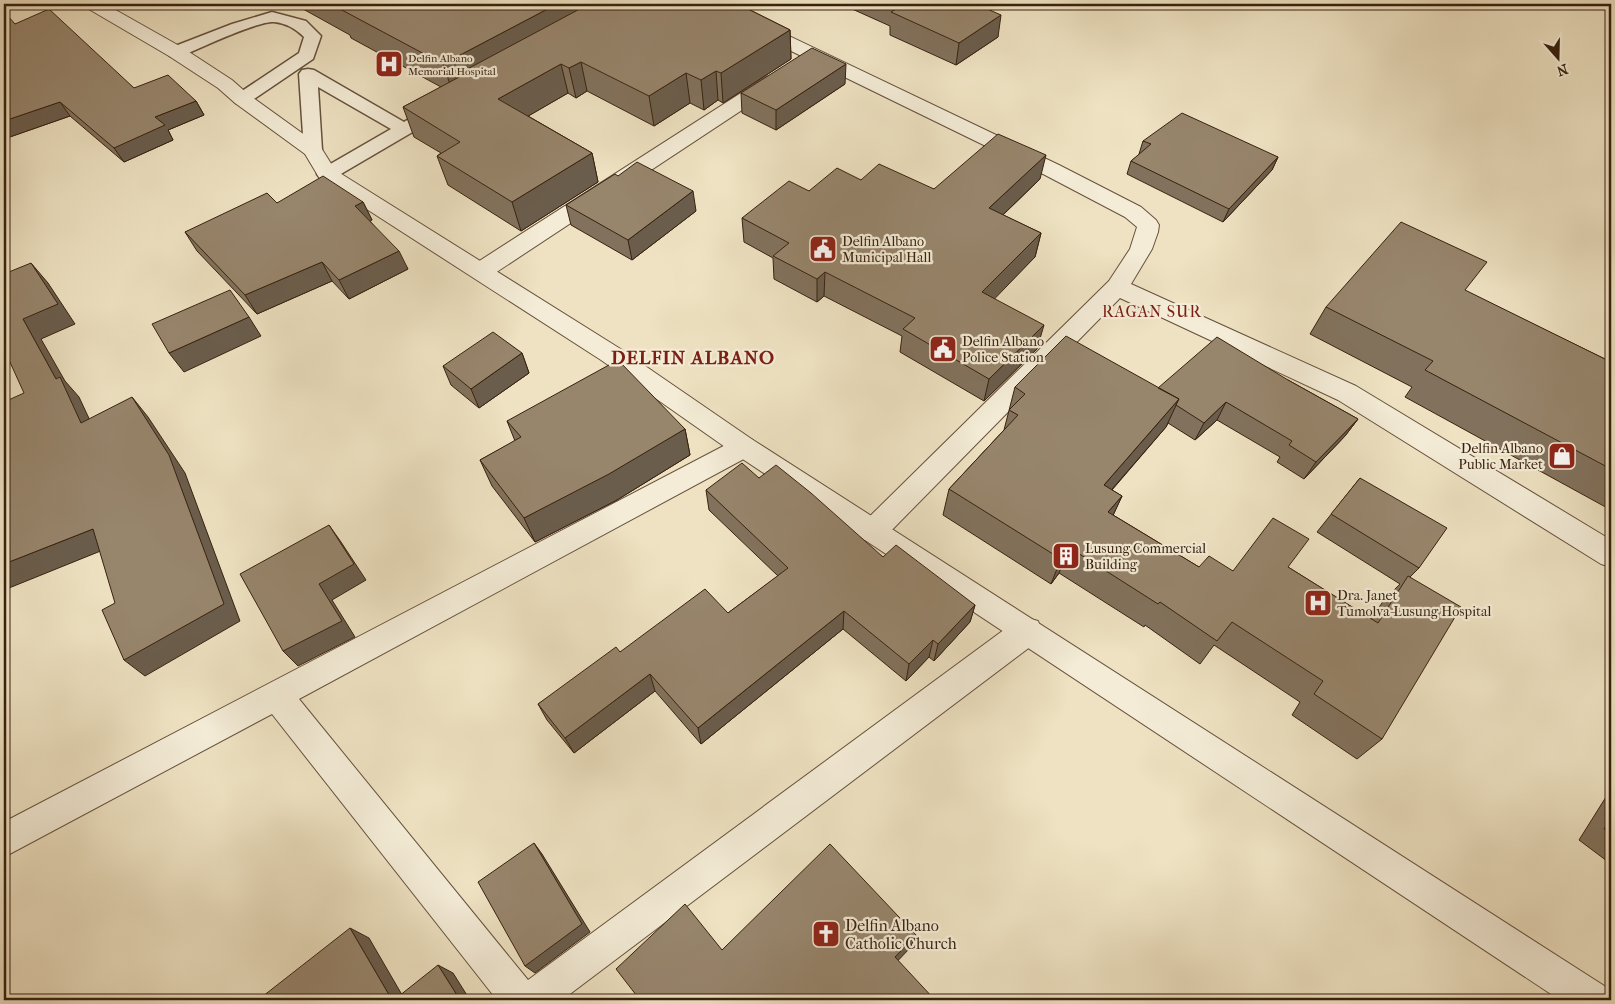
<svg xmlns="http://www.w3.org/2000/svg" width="1615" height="1004" font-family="'IM FELL French Canon',serif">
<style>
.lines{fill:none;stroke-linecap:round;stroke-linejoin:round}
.service-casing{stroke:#66513c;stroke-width:3}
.minor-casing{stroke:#66513c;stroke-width:2}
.tertiary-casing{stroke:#66513c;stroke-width:2}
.service{fill:#f4ecd7;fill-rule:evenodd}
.minor{fill:#f4ecd7;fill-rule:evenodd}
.tertiary{fill:#f4ecd7;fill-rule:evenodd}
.wall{fill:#82725d;stroke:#38210f}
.shaded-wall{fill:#6a5d4c;stroke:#38210f}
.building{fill:#97856c;stroke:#38210f}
.labels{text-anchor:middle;stroke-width:4.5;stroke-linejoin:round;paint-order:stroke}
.far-poi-label{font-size:11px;fill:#38210f;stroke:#f4ecd7;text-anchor:start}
.poi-label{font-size:14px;fill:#38210f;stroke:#f4ecd7;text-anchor:start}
.quarter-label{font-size:16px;letter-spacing:1px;fill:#7a1f14;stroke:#f4ecd7}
.near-poi-label{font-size:16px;fill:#38210f;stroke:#f4ecd7;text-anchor:start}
.district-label{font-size:19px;font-weight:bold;letter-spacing:1px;fill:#7a1f14;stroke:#f4ecd7}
</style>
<rect width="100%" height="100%" fill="#eee2c2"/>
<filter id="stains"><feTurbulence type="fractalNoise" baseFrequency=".004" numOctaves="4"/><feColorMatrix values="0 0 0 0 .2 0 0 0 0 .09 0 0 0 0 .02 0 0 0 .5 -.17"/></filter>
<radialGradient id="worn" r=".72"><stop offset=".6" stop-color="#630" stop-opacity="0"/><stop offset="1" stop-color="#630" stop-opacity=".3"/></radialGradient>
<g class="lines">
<defs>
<path id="service" d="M272,12L306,21L321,36L313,59L248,103L242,104L236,103L233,99L236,95L299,53L304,37C296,29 286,23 274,22C257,21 200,48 182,56H170L168,52L170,48L232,24Z
M308,69L314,70L404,122C416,115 431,102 445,105L448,109L445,113L334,178L327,180L320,178L317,174L320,170L391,129L318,87L322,150L320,154L313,156L306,154L304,150L299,74L302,70Z"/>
<path id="minor" d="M700,4H722L1059,165L1141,207L1156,220L1159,225L1158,232L1152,249L1131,284L1356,386L1611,540V567L1601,564L1338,400L1120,298L883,539L873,543L863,539L859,531L863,523L1109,281L1130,249L1137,227L1125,217L1045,175L703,8Z
M773,75L780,77L783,81L780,85L489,277L481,279L473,277L470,271L473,265L766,77Z
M744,437L753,440L757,447L753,454L299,699L528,980L1016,621L1027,618L1038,621L1042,631L1038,641L562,1000H497L272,714L4,857V822L735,440Z"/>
<path id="tertiary" d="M84,4H105L183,48L232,80L249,95L320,146L335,170L619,348L753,440L1606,987L1611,1000H1560L735,454L601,360L320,179L305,154L235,103L218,88L169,56L87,8Z"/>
</defs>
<use href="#service" class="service-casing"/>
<use href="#minor" class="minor-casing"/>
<use href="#tertiary" class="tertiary-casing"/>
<use href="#service" class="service"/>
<use href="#minor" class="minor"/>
<use href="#tertiary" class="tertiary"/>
</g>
<path class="wall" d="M294,4H738L790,30L791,59L723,103L718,100L704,110L690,103L654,126L587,91L576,98L568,93L528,116L592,153L598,182L521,231L448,185L437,156L441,153L414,137L403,107L441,87L351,38L350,35Z
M841,4H999L991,10L998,37L956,65L890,35V26Z
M4,16L15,24L134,88L196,101L204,115L168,130L173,140L124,162L70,116L4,139Z
M845,84L776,130L742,113L741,93Z
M1143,141L1278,157L1272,170L1223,222L1127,174L1131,161L1140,154H1139Z
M618,176L696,211L632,260L571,225L566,205Z
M1040,179L1003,215L1041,233L1035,257L994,298L1037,349L984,401L900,352L902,336L824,296L817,302L774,279L773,258L744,242L742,218L809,191L861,180L934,189Z
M363,202L372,220L370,221L408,269L349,299L332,281L257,314L197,251L185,232L277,203Z
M1465,291L1607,360L1611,355V510L1405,397L1412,387L1310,334L1326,307Z
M522,353L529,373L479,408L451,385L443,366Z
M1288,380L1358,419L1345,436L1304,479L1277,462L1280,457L1217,420L1195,440L1168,423L1166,427L1112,490L1122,496L1113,515L1199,567L1233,571L1288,567L1371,619L1384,600L1400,584L1317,532L1360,478L1419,568L1410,577L1382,739L1357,759L1292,715L1300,702L1214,645L1200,664L1145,625L1144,627L1059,573L1051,584L943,515L949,489L1004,430L1015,387L1158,388Z
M507,421L685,429L690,455L617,500L535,542L492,486L480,460L515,441Z
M759,478L883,557L975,605L970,622L934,661L929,657L906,681L843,629L701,744L655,691L574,753L547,720L538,704L620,652L728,613L778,576L709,510L706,490Z
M1611,789V864L1579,840Z"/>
<path class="shaded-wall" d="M557,4H616L460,73L464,87L453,93L443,64Z
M973,4H999L970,25Z
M1001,15L998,37L956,65L959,43Z
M790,30L791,59L723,103L721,73Z
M581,62L587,91L576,98L569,68Z
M561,64L568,93L506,129L498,99Z
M846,64L845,84L776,130V110Z
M716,71L718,100L704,110L701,80Z
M686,73L690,103L654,126L649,96Z
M196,101L204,115L168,130L173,140L124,162L114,148L155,117Z
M60,102L70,116L4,139V121Z
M592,153L598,182L521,231L512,202Z
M1046,155L1040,179L985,232L989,208Z
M1278,157L1272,170L1223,222L1229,209Z
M693,191L696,211L632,260L628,240Z
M363,202L372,220L364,225L355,206Z
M1041,233L1035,257L978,316L982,292Z
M399,251L408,269L349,299L339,280Z
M322,262L332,281L257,314L245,295Z
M31,263L48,283L75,324L41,339L65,381L79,397L100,442L81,423L56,379L23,319Z
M825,272L824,296L817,302V279Z
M249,317L261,336L184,372L169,353Z
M1044,325L1037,349L984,401L989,379Z
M522,353L529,373L479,408L471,389Z
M132,397L148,417L185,473L240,621L145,676L124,660Z
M1179,399L1166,427L1093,511L1104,485Z
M1226,402L1217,420L1195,440L1204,423Z
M1358,419L1345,436L1304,479L1316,462Z
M685,429L690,455L617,500L535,542L524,518Z
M1122,496L1110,522L1108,512Z
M329,525L341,542L366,580L332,600L355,637L298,666L283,651L319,584Z
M93,529L113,546L4,590V564Z
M1070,548L1059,573L1051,584L1061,559Z
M975,605L970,622L934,661L938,644Z
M844,611L843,629L701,744L698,728Z
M933,640L929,657L906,681L909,664Z
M650,674L655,691L574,753L565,738Z
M534,843L542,854L590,932L535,973L525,966Z
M350,928L369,938L405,1000H392Z
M916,935L910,948L890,969L895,957Z
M438,965L453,973L470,1000H460Z"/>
<path class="building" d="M334,4H557L443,64L340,9L342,8Z
M589,4H738L790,30L721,73L716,71L701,80L686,73L649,96L581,62L569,68L561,64L498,99L592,153L512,202L437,156L460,142L403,107L463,75L460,73Z
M892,4H976L1001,15L959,43L891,12L899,7Z
M49,9L134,88L168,75L196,101L155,117L165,125L114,148L60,102L4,121V16L7,15L15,24Z
M812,48L846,64L776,110L741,93Z
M1182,113L1278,157L1229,209L1131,161L1151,144L1143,141Z
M998,134L1046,155L989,208L1041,233L982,292L1044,325L989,379L903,329L915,318L825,272L817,279L773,256L789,243L742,218L789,181L809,191L837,168L861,180L879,164L934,189Z
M637,162L693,191L628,240L566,205L615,174L618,176Z
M323,176L363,202L355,206L399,251L339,280L322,262L245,295L185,232L267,193L277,203Z
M1401,222L1487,262L1465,290L1611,362V469L1425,370L1433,361L1326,307Z
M31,263L58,304L23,319L56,379L60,377L81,423L132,397L169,455L224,604L124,660L102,610L115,603L93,529L4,564V402L24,393L4,349V274Z
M230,290L249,317L169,353L152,324Z
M493,332L522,353L471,389L443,366Z
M1066,336L1179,399L1104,485L1122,496L1108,512L1199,567L1209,556L1233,571L1273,518L1309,539L1288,567L1378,623L1408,576L1461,607L1382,739L1314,694L1323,681L1232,622L1217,641L1160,602L1158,604L1070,548L1061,559L949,489L1018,415L1009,410L1025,394L1015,387Z
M1217,337L1288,380L1358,419L1316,462L1289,445L1292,441L1226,402L1204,423L1176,405L1179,399L1158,388Z
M618,360L685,429L609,474L524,518L480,460L521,437L507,421Z
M742,463L759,478L776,465L811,493L883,557L896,545L975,605L938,644L933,640L909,664L844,611L698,728L650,674L565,738L538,704L616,647L620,652L705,589L728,613L788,568L706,490Z
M1360,478L1447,528L1419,568L1331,514Z
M329,525L354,564L319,584L342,621L283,651L240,574Z
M1611,818V834L1604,829Z
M534,843L582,924L525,966L478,882Z
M830,844L916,935L895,957L935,1000H640L616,969L685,904L722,950Z
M350,928L392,1000H258Z
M438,965L460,1000H394Z"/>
<defs>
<symbol id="hospital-square" viewBox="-11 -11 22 22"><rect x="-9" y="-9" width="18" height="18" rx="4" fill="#8f2418" stroke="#f4ecd7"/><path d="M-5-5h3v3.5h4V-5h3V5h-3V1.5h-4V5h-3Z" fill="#fff"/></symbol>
<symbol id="civic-square" viewBox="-11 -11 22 22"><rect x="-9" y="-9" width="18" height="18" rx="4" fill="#8f2418" stroke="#f4ecd7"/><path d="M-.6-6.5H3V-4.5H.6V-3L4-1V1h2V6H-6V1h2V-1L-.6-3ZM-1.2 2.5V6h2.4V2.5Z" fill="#fff"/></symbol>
<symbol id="shop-square" viewBox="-11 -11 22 22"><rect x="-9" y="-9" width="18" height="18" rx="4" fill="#8f2418" stroke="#f4ecd7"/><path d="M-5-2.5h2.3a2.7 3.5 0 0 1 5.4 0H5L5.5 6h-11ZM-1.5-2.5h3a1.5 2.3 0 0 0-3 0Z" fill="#fff"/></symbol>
<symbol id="building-square" viewBox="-11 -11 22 22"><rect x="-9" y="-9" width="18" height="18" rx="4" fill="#8f2418" stroke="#f4ecd7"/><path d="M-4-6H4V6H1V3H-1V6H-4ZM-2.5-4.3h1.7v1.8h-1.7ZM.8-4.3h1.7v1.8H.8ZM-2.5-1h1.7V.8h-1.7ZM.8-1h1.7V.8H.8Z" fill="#fff"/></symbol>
<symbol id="church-square" viewBox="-11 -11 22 22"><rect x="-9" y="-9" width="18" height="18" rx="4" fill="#8f2418" stroke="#f4ecd7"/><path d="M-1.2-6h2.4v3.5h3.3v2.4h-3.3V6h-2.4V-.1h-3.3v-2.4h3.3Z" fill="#fff"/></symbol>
</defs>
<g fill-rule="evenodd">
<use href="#hospital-square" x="373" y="48" width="32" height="32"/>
<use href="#civic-square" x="807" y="233" width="32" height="32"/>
<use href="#civic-square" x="927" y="333" width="32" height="32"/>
<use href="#shop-square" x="1546" y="440" width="32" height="32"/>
<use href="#building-square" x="1050" y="540" width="32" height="32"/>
<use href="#hospital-square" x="1302" y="587" width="32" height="32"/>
<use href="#church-square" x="810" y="918" width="32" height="32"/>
</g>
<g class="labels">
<g class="far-poi-label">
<text x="408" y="62">Delfin Albano<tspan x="408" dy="13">Memorial Hospital</tspan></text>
</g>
<g class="poi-label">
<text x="842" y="246">Delfin Albano<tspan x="842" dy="16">Municipal Hall</tspan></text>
<text x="962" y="346">Delfin Albano<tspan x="962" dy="16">Police Station</tspan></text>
<text x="1543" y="453" text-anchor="end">Delfin Albano<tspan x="1543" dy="16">Public Market</tspan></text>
<text x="1085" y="553">Lusung Commercial<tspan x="1085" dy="16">Building</tspan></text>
<text x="1337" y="600">Dra. Janet<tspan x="1337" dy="16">Tumolva-Lusung Hospital</tspan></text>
</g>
<g class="quarter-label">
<text x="1152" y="317">RAGAN SUR</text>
</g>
<g class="near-poi-label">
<text x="845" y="931">Delfin Albano<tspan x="845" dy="18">Catholic Church</tspan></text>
</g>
<g class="district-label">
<text x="693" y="364">DELFIN ALBANO</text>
</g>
</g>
<rect width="1615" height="1004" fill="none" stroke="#eee2c2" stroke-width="20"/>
<rect x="5" y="5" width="1605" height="994" fill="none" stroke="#38210f" stroke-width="2.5"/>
<rect x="10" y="10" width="1595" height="984" fill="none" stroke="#38210f"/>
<g transform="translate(1558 58) rotate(160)" stroke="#f4ecd7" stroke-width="4" paint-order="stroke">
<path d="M0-4L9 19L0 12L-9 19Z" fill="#38210f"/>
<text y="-8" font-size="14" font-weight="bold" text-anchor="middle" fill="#38210f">N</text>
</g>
<rect width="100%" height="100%" filter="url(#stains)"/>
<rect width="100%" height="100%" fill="url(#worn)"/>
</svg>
